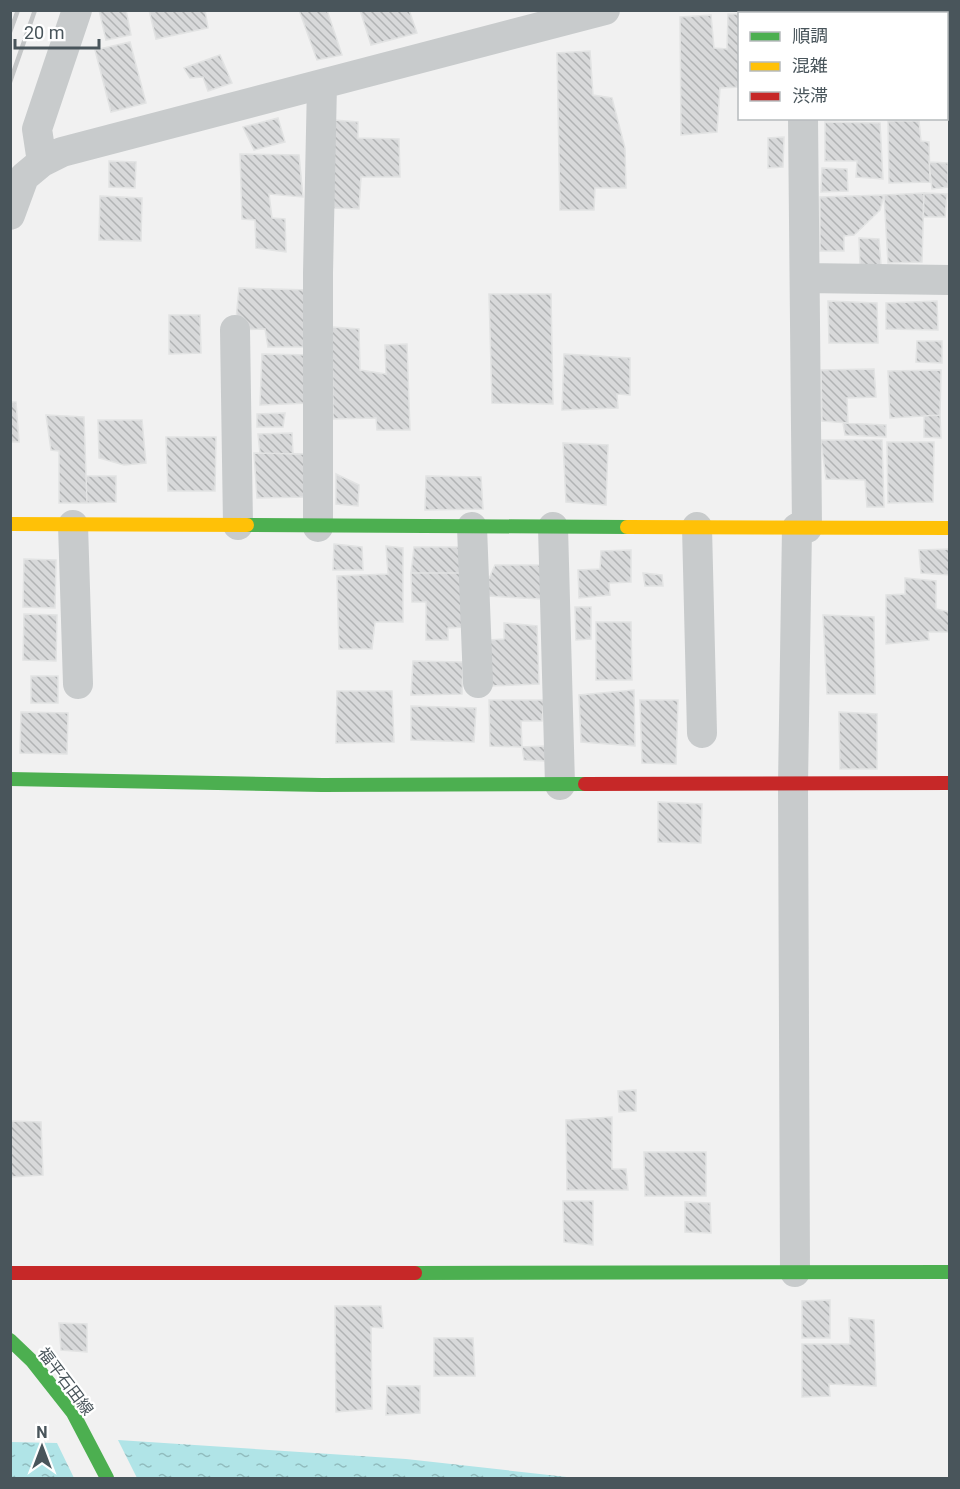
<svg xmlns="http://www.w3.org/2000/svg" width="960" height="1489" font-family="Roboto,'Noto Sans JP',sans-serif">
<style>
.water{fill:url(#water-ripples)}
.building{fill:url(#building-back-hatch);stroke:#e2e3e3;stroke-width:1.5}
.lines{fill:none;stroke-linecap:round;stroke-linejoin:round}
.street{stroke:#c8cbcc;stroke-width:30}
.fast{stroke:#4caf50;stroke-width:14}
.slow{stroke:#ffc107;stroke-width:14}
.jam{stroke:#c62828;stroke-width:14}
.rail{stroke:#c4c6c7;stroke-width:4.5}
.labels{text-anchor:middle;stroke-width:4.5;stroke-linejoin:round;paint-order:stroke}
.street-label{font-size:16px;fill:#49555b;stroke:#fff}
</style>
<defs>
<pattern id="water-ripples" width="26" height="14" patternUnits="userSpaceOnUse" patternTransform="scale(1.5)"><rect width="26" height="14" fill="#b0e4e7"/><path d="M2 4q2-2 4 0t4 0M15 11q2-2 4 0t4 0" fill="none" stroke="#91bcbe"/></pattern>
<pattern id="building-back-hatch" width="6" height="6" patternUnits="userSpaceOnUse" patternTransform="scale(1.5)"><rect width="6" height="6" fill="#d8d9da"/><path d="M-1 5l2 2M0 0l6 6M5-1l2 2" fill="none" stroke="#b1b3b4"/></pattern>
</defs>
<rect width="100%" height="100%" fill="#f1f1f1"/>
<path class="water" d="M118,1440L406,1459L576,1478H137Z
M11,1442L57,1443L74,1478H11Z"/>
<path class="building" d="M99,10H126L131,35L106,40Z
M149,10H205L208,28L156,39Z
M299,10H327L342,55L317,60Z
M360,10H409L417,33L371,45Z
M728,14H740V87L720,88L717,132L681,135L680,17L711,15L714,48L727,49Z
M130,42L146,103L111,112L95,50Z
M590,51L593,95L612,98L625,148L626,188H595L594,210H560L557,53Z
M220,55L232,83L208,91L203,77L190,78L184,68Z
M278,118L285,142L254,150L243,127Z
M334,120L358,122V138L399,139L400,177H361L359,209L332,208Z
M888,121H919L921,141L929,142L930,182L889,183Z
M825,122L880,123L883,179L856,177L857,161H825Z
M784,137L783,167L768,168V138Z
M240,154L299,155L303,197L269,194L272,218L285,219L286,252L256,248L255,220L242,219Z
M109,161L136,162L135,188L109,187Z
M929,162L948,163V187L932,189Z
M822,168L847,169L848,191L821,192Z
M924,193L922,262L888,263L884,195Z
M924,193L947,194L945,217H923Z
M884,195L880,210L854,235L844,236V251H820V197Z
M100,196L142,198L141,241L99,240Z
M859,238L879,239L881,265H860Z
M239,288L310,290L306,347H268L265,329L235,330Z
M489,294H551L553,404L492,403Z
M828,301L877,303L878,343H829Z
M937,301L938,330L886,329V303Z
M169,315H200L201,353L169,354Z
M332,327L359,329L360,370L386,374L385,345L407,344L410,430H377L376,418L333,419Z
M917,341H942V363L916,362Z
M262,354L310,355V403L260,405Z
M564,354L630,358V395L617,394L618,408L562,410Z
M874,369L876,397L847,398L848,423L822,421L821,370Z
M941,370L940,415L890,418L888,371Z
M10,402H16L19,442H10Z
M285,413L283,427H257V414Z
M46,415L84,417L87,503H59V451L51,450Z
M940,415L941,438L924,437V416Z
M98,420H142L146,463L124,465L99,458Z
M843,423L886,425V437L845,435Z
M292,433L293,454L260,453L258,434Z
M166,437H216L215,491H168Z
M821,440H882L884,507H867L865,480L826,479Z
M887,442H934L933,502L888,503Z
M563,443L608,445L606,505L566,502Z
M254,453L307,454V497L257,498Z
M336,474L359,485L358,506L336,504Z
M86,476H116V502L87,503Z
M426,476L481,477L483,509L425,510Z
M334,544L362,547L363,570H333Z
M386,546L403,548V622H375L372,649H339L337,576L388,574Z
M414,547H462V573H411Z
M950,549V575L921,573L919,550Z
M631,550V582L609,583L610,595L579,598L578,570L600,569L601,551Z
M24,559L56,560L55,608L23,607Z
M495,565H542L541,599L488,596L487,583Z
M411,573H462L465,627L448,628V640H426V602H412Z
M643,573L662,575L663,586H645Z
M905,578L936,581V609L950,612V632H928L929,640L886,644V595L905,594Z
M575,607H591V639L576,640Z
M24,614L57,615L56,661L23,660Z
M823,615L874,617L875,694H827Z
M596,622H631L632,680H596Z
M504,623L537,626L539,684L490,686L489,640L504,639Z
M413,661L463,662L462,694L411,695Z
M31,676H58V703H31Z
M634,690L635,746L581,742L579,695Z
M337,691H392L394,742L336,743Z
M489,700H544L542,721H521L522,747L490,746Z
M640,700H678L676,764L642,763Z
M411,706L476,708L474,742L411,740Z
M21,712L68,713L67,754L20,753Z
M839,712L877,714V769H840Z
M545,746V761L524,760L522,747Z
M658,802L702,804L701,843L658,842Z
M636,1090V1111L619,1112L618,1091Z
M612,1117V1169H626L628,1190H567L566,1120Z
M10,1121L41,1122L43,1175L10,1177Z
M644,1152H706V1196H645Z
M563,1201H593V1245L564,1242Z
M685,1202L710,1203L711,1233L685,1232Z
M830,1300V1338H802V1301Z
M335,1306H381L383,1328L371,1327L372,1409L336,1412Z
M849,1318L874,1320L876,1386L829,1384L830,1396L802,1397V1344H850Z
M59,1323L87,1324V1352L61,1350Z
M434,1338H473L475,1376H434Z
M387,1386H420V1413L386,1415Z"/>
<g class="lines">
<path class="street" d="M802,10V14
M803,118L807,528
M42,162L37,129L77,10
M10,215L24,177L42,162L62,152L605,10
M805,278L950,280
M235,330L238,525
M73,525L78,684
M318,527V273L322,84
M472,527L478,683
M553,527L560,785
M697,527L702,733
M795,1272L793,785L797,528"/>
<path class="fast" d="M247,525L627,527
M10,779L322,785L585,784
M415,1273L950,1272
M10,1340L32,1361L73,1413L107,1478"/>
<path class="slow" d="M10,524L247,525
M627,527L950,528"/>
<path class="jam" d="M585,784L950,783
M10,1273H415"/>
<path class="rail" d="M10,32L18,10
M10,82L35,10"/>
</g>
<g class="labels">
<g class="street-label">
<text transform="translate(66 1381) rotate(53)" y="6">福平石田線</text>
</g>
</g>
<rect width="960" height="1489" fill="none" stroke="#49555b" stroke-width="24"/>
<rect x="738" y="12" width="210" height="108" fill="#ffffff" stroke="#b6bbbd" stroke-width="1.5"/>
<rect x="750" y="32" width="30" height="9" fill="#4caf50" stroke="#b6bbbd" stroke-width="1.5"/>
<text x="792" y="42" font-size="18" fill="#49555b">順調</text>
<rect x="750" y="62" width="30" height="9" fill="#ffc107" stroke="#b6bbbd" stroke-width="1.5"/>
<text x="792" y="72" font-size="18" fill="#49555b">混雑</text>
<rect x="750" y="92" width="30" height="9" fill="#c62828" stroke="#b6bbbd" stroke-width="1.5"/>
<text x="792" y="102" font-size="18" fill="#49555b">渋滞</text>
<g transform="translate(42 1447)" stroke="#ffffff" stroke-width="4.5" paint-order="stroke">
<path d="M0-4.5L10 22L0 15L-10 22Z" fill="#49555b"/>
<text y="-9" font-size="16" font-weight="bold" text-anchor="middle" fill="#49555b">N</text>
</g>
<path d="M15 39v9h84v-9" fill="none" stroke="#49555b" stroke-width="3"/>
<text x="24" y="39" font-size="18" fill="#49555b" stroke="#ffffff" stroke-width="4.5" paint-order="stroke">20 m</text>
</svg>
